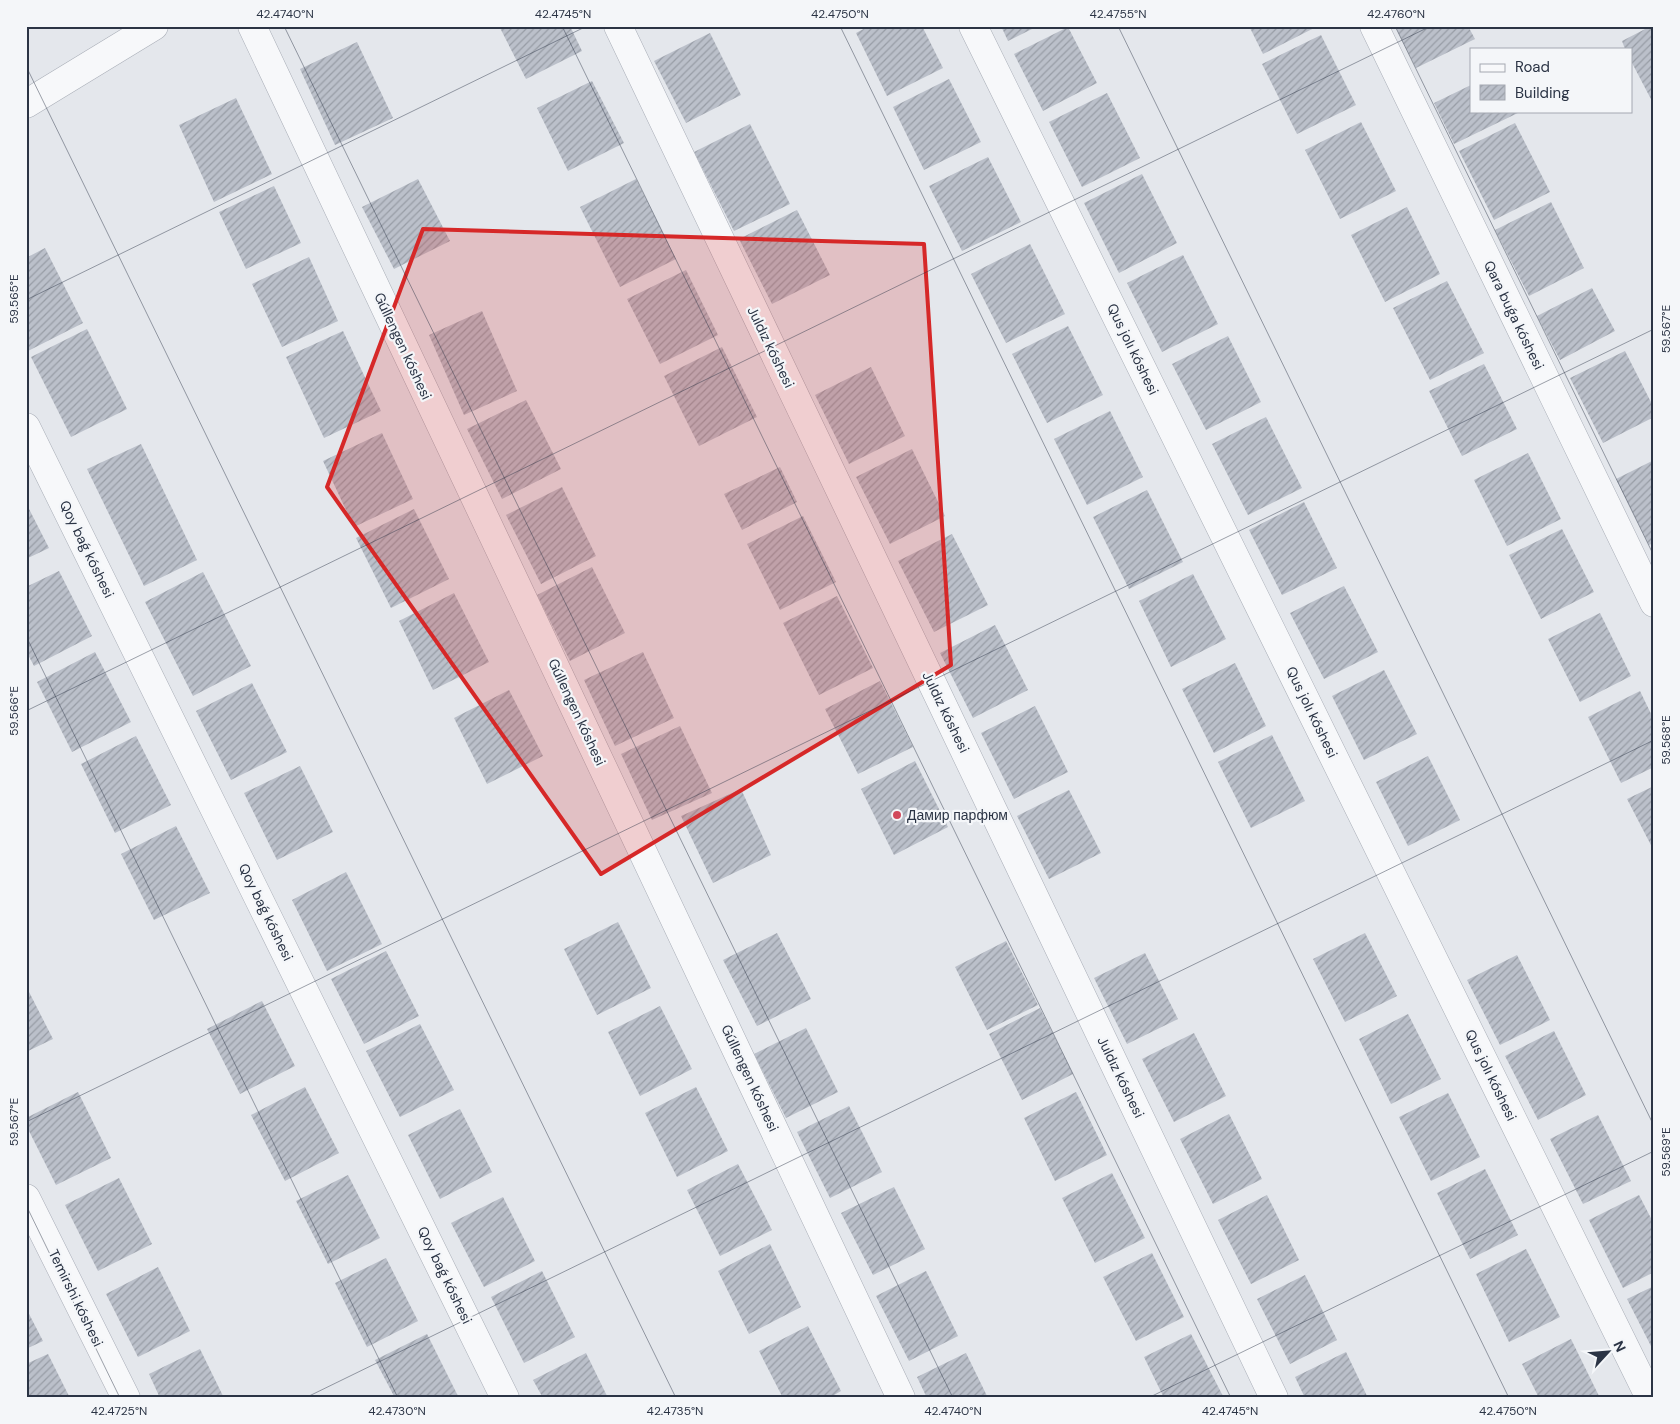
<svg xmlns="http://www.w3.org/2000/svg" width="1680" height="1424" font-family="'DM Sans',sans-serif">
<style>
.building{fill:url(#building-hatch)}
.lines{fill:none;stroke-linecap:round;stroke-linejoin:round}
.minor-casing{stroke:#a9aeb7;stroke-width:29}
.minor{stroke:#f7f8fa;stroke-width:28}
.marked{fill:#d62828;fill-opacity:0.2;stroke:#d62828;stroke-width:4;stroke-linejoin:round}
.ticks{fill:none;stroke:#2b3445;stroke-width:1;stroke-opacity:0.45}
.poi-dot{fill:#d1495b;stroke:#f4f6f9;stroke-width:2}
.labels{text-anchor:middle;stroke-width:4.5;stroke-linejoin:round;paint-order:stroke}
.street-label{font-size:14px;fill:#2b3445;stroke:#f4f6f9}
.poi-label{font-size:14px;fill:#2b3445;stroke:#f4f6f9;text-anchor:start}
.neatline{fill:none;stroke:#2b3445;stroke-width:2}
.ticks-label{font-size:12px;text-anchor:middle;fill:#2b3445}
</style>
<defs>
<pattern id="building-hatch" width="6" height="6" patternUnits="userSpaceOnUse" patternTransform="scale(1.25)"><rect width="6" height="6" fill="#bbc0ca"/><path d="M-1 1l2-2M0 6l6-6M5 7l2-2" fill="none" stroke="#989da6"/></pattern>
</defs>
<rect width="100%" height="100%" fill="#e4e7ec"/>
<path class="building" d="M499,26H570L582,51L526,79Z
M869,26H922L943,68L887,96L856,33Z
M1001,26H1038L1008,41Z
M1249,26H1318L1263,54Z
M1395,26H1468L1475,39L1416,68Z
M1651,26H1654V105L1631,61V49H1625L1622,41Z
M1068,27L1097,83L1043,111L1014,54Z
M710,33L741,95L686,123L654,61Z
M1321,35L1356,105L1297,134L1262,64Z
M357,42L393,118L335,145L300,69Z
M949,79L981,142L924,170L893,107Z
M592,81L624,143L568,171L537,108Z
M1471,85V111H1522L1454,144L1434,103Z
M1107,93L1140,158L1082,187L1049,122Z
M236,98L272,174L214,202L179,125Z
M1361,122L1396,191L1340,219L1305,150Z
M1515,123L1550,192L1494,220L1459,151Z
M750,124L790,204L734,231L694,152Z
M988,157L1021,222L962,251L929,186Z
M1142,174L1177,243L1119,273L1084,203Z
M418,179L450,241L394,269L362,207Z
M636,179L676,259L620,287L580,207Z
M274,186L301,243L246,269L219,212Z
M1551,202L1584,268L1529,296L1495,230Z
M1407,207L1440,274L1385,302L1351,235Z
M797,210L830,275L772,304L739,239Z
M1030,244L1065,314L1006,343L971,274Z
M45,248L83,323L26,352V258Z
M1183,255L1218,324L1162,352L1127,283Z
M309,257L338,321L282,347L252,284Z
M686,270L718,335L660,364L627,299Z
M1447,281L1484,353L1430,380L1393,308Z
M1592,288L1615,331L1560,360L1537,316Z
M482,311L517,391L464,415L429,335Z
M1068,326L1103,395L1047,423L1012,354Z
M87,329L127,409L71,437L31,357Z
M343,331L381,411L324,438L286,357Z
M1228,336L1261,402L1206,430L1172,364Z
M722,347L757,417L699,446L664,376Z
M1625,351L1654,408V417L1603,443L1570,378Z
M1484,364L1517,429L1462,456L1429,391Z
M871,367L905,436L849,464L815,395Z
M526,400L561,469L502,499L467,429Z
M1110,411L1143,477L1087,505L1054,439Z
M1266,417L1302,488L1248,515L1212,444Z
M382,433L413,499L354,527L323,461Z
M141,444L197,560L144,586L87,469Z
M912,449L945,516L890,544L856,477Z
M1528,453L1561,519L1507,546L1474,480Z
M1654,460V543L1649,545L1616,479Z
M780,467L797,502L742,530L724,494Z
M562,487L596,556L541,584L506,515Z
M1147,490L1183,562L1129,589L1093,517Z
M1304,502L1337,568L1282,595L1249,530Z
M26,503L49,548L26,559Z
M414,509L449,579L391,608L356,538Z
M803,516L836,582L780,610L747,544Z
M1562,529L1594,592L1541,619L1509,555Z
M952,534L988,605L934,632L898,561Z
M592,567L625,633L570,661L537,595Z
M59,571L92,636L34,666L26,651V587Z
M203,572L251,666L193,696L145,602Z
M1193,574L1226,639L1171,667L1139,601Z
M1344,586L1378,652L1324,679L1290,613Z
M454,593L489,662L433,690L399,621Z
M837,596L873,668L819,695L783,623Z
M1600,613L1631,676L1580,702L1548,639Z
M995,625L1028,690L973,718L940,653Z
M95,652L131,722L72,752L37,682Z
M643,652L674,718L615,746L584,680Z
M1235,663L1266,726L1214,753L1182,689Z
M1384,670L1417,734L1364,760L1332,696Z
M880,681L913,747L858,774L825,709Z
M252,683L287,752L231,780L196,711Z
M509,690L543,756L487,784L454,718Z
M1640,691L1654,720V767L1621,783L1588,717Z
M1035,706L1068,772L1014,799L981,733Z
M680,726L712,793L652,820L621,754Z
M1272,735L1305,801L1251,828L1218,762Z
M136,736L171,805L115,833L81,764Z
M1428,756L1460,820L1408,846L1376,782Z
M915,761L948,827L894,855L861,789Z
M300,766L333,832L277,860L244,793Z
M1654,786V851L1627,799Z
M741,789L771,855L713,883L681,816Z
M1069,790L1101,853L1049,879L1017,816Z
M176,826L210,893L154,920L121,854Z
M346,872L382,944L327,971L292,900Z
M618,922L651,988L597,1015L564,949Z
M777,933L811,999L757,1026L723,960Z
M1365,933L1397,996L1345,1022L1313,959Z
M1006,941L1038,1005L987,1030L955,967Z
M386,951L419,1016L364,1044L331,979Z
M1145,953L1178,1019L1127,1044L1094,978Z
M1517,955L1550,1020L1500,1045L1467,980Z
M26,986L53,1039L26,1052Z
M262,1001L295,1066L240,1094L207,1029Z
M660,1006L692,1069L640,1096L608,1032Z
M1040,1008L1073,1074L1022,1100L989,1034Z
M1408,1014L1441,1079L1391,1104L1359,1039Z
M420,1024L454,1090L400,1117L366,1051Z
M806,1028L838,1092L786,1118L754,1054Z
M1554,1031L1586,1095L1538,1120L1505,1056Z
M1194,1033L1226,1096L1174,1122L1142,1059Z
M305,1087L339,1153L285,1181L251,1115Z
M696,1087L728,1151L677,1177L645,1113Z
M78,1092L111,1158L56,1185L26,1125V1118Z
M1076,1092L1107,1155L1055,1181L1024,1118Z
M1448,1093L1480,1157L1431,1181L1399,1117Z
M849,1106L882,1172L830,1198L797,1132Z
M460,1109L492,1172L440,1199L408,1135Z
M1229,1114L1262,1179L1213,1204L1180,1139Z
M1598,1115L1631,1181L1583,1204L1550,1139Z
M738,1164L772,1230L720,1256L687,1190Z
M1485,1169L1518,1235L1470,1259L1437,1193Z
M1112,1173L1145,1238L1095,1263L1062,1198Z
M348,1175L380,1238L328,1264L296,1201Z
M119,1178L152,1244L98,1271L65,1205Z
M894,1187L925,1249L873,1275L841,1213Z
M1267,1195L1299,1260L1251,1284L1218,1220Z
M1639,1195L1654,1224V1272L1623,1288L1589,1220Z
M503,1197L535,1261L484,1287L451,1223Z
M770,1244L801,1307L749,1334L718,1271Z
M1526,1249L1560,1317L1509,1342L1476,1274Z
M1152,1253L1184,1317L1136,1341L1103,1277Z
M386,1258L418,1321L367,1347L335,1283Z
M158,1267L190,1331L138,1357L106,1294Z
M542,1271L575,1337L524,1363L491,1297Z
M926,1271L958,1336L909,1361L876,1296Z
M1305,1275L1337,1340L1290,1364L1257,1299Z
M1654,1286V1352L1627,1299Z
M26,1308L43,1341L26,1349Z
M808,1326L841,1391L829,1398H783L759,1351Z
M427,1334L459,1398H395L375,1360Z
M1191,1334L1224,1398H1164L1144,1357Z
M1571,1339L1600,1398H1539L1522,1364Z
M200,1349L224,1398H160L149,1374Z
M1346,1352L1368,1398H1305L1295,1377Z
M586,1353L608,1398H543L533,1380Z
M966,1353L988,1398H927L917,1377Z
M48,1354L70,1398H26V1364Z"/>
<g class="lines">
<defs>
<path id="minor" d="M252,26L901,1398
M618,26L1274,1398
M973,26L1650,1398
M1374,26L1654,603
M26,104L154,26
M26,427L505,1398
M26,1198L126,1398"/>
</defs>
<use href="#minor" class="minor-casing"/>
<use href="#minor" class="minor"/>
</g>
<path class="marked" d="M423,229L924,244L951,665L601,874L327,487Z"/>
<path class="ticks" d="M284,26L953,1398M562,26L1231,1398M840,26L1509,1398M1118,26L1654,1126M1395,26L1654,556M26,66L676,1398M26,300L587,26M26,636L398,1398M26,711L1431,26M26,1122L1654,329M26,1205L120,1398M305,1398L1654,740M1148,1398L1654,1151"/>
<circle class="poi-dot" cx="897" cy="815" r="5"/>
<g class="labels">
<g class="street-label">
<text transform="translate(1514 315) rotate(64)" y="5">Qara buǵa kóshesi</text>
<text transform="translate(403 346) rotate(65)" y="5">Gúllengen kóshesi</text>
<text transform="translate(771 347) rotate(64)" y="5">Juldız kóshesi</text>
<text transform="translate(1133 349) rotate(64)" y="5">Qus jolı kóshesi</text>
<text transform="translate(87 549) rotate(64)" y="5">Qoy baǵ kóshesi</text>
<text transform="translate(577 712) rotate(65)" y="5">Gúllengen kóshesi</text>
<text transform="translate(946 712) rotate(64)" y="5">Juldız kóshesi</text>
<text transform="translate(1312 712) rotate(64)" y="5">Qus jolı kóshesi</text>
<text transform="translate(266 912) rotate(64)" y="5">Qoy baǵ kóshesi</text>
<text transform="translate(1491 1075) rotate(64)" y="5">Qus jolı kóshesi</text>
<text transform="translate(1121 1077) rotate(64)" y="5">Juldız kóshesi</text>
<text transform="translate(750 1078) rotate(65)" y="5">Gúllengen kóshesi</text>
<text transform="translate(445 1275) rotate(64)" y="5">Qoy baǵ kóshesi</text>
<text transform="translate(76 1298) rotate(64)" y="5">Temirshi kóshesi</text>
</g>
<g class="poi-label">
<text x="907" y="820">Дамир парфюм</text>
</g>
</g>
<rect width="1680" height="1424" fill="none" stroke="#f4f6f9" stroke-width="55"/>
<rect x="1470" y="48" width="162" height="65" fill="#f4f6f9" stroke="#a4a8b1"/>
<rect x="1480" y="64" width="25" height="8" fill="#f7f8fa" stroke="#a4a8b1"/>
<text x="1515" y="72" font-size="15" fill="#2b3445">Road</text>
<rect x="1480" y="85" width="25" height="15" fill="url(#building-hatch)" stroke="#a4a8b1"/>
<text x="1515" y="98" font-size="15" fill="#2b3445">Building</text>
<g transform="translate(1608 1352) rotate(64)" stroke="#f4f6f9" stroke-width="4" paint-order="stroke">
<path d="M0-4L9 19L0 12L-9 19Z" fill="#2b3445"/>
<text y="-8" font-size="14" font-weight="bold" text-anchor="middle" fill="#2b3445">N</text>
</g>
<rect x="28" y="28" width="1624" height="1368" class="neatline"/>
<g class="ticks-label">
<text x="285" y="18">42.4740°N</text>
<text x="563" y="18">42.4745°N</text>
<text x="840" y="18">42.4750°N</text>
<text x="1118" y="18">42.4755°N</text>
<text x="1396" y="18">42.4760°N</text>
<text transform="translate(14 299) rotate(-90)" y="4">59.565°E</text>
<text transform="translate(1666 329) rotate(-90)" y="4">59.567°E</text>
<text transform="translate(14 711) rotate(-90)" y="4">59.566°E</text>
<text transform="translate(1666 740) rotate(-90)" y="4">59.568°E</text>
<text transform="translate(14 1122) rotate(-90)" y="4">59.567°E</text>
<text transform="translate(1666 1152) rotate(-90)" y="4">59.569°E</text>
<text x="119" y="1415">42.4725°N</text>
<text x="397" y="1415">42.4730°N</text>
<text x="675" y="1415">42.4735°N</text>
<text x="953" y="1415">42.4740°N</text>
<text x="1230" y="1415">42.4745°N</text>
<text x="1508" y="1415">42.4750°N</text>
</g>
</svg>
